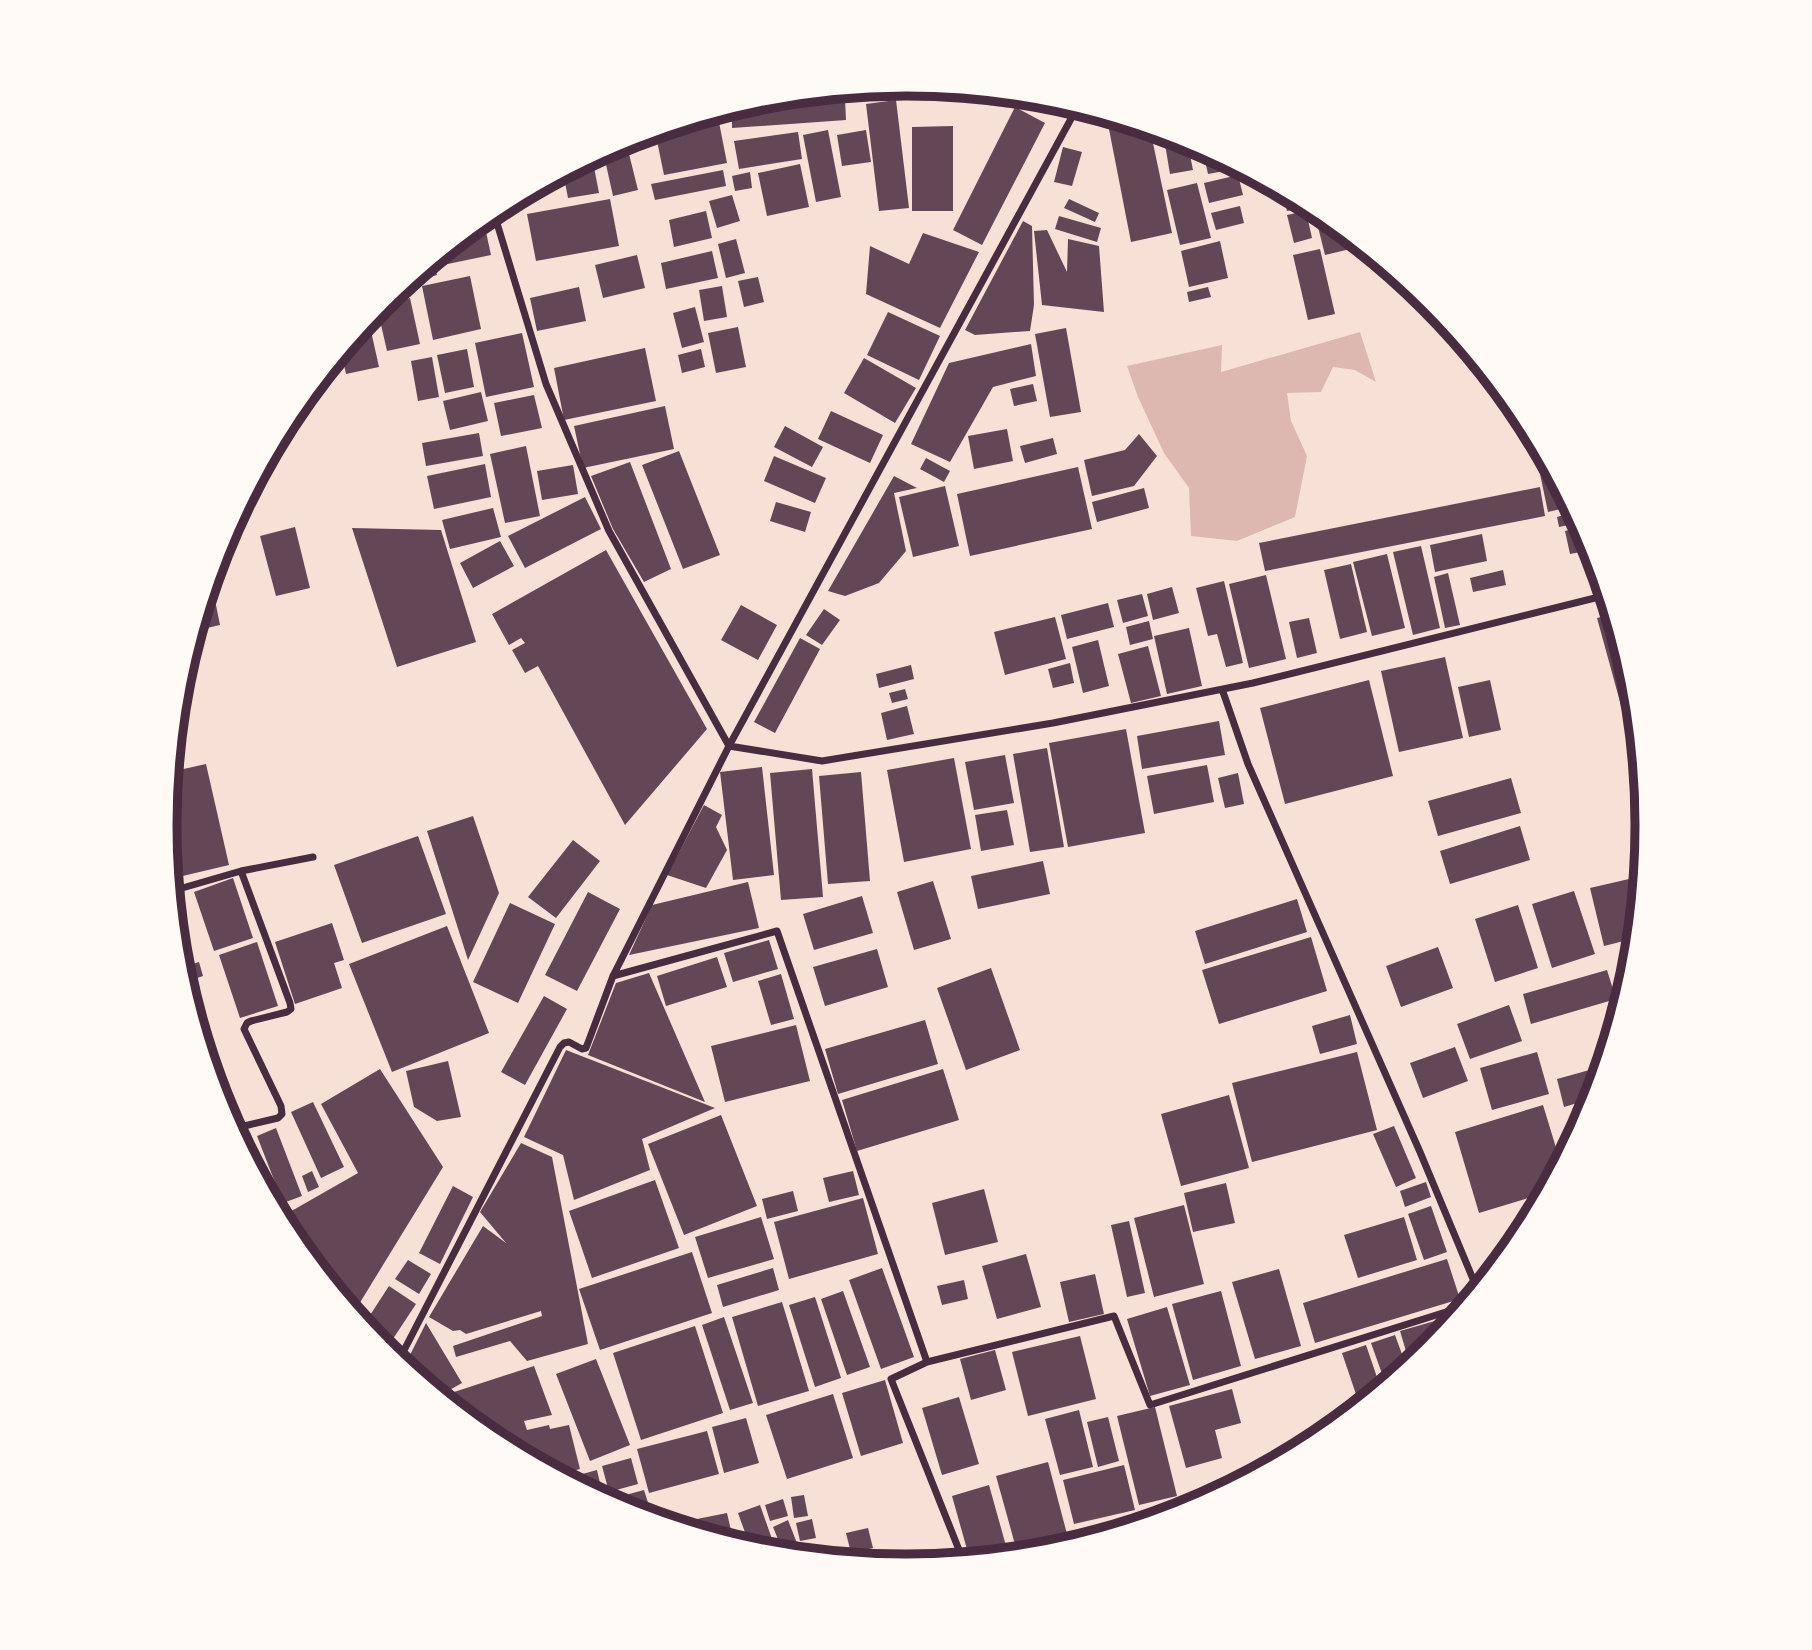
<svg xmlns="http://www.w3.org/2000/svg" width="1812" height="1650" font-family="'PT Sans',sans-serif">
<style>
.water{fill:#dcb8b0}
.building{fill:#644757}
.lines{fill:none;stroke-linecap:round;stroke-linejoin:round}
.minor{stroke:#4a2c40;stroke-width:7}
.rim{fill:none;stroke:#4a2c40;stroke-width:9}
</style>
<rect width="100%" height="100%" fill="#f7e1d7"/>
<path class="water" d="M1360,332L1376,382L1355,370L1333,367L1321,392L1287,393L1291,421L1307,456L1295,517L1237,541L1191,536L1189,488L1164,453L1138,397L1127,366L1222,345L1221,372Z"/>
<path class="building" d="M845,99L846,120L732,128V107Z
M896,100L909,208L879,211L866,104Z
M1015,107L1045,123L982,245L953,230Z
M717,112L727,163L664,175L655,131Z
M1124,121L1150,129L1172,233L1131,242L1108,124Z
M953,126V211H912V127Z
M828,130L841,197L816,202L803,135Z
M866,130L871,162L842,166L837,135Z
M798,132L802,159L739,169L734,141Z
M1163,132L1187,140L1193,170L1170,174Z
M626,142L638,190L613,196L603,151L614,145Z
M1063,147L1082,152L1072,186L1054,182Z
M1202,147L1241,168L1208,174Z
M592,157L599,193L568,198L563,172Z
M800,164L809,207L767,216L758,173Z
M723,170L726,186L655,200L651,184Z
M750,172L752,188L735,191L732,176Z
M558,175L561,187L534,193L533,188Z
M1238,175L1243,195L1209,203L1204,183Z
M1197,183L1211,238L1180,245L1167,190Z
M1282,190L1306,203L1307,207L1287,211Z
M732,195L740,221L717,228L709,201Z
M610,199L619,246L536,261L527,214Z
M1069,199L1099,213L1095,222L1064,208Z
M1240,206L1244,223L1216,230L1211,213Z
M1313,207L1318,209L1363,246L1325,255Z
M706,211L712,238L674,247L669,220Z
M1306,211L1312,238L1294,243L1287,215Z
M1059,216L1101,228L1097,242L1055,229Z
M483,218L491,255L443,265L441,253Z
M1023,221L1032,226L1034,305L1030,331L975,335L965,330Z
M1047,230L1067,272L1068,239L1099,246L1104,312L1042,305L1034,231Z
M923,233L979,252L940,328L866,294L870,246L909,264Z
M736,239L745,273L726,278L718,244Z
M1220,241L1228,278L1189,287L1181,251Z
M1320,249L1335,314L1308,320L1293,255Z
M712,251L718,278L666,289L661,263Z
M637,255L645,288L603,298L595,265Z
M433,259L437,275L416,281L415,274Z
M470,276L481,329L433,340L422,286Z
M758,277L764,302L744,307L738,281Z
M722,286L727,317L704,321L699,290Z
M579,287L586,321L537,331L530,298Z
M1208,287L1211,297L1189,302L1187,292Z
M410,298L420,344L387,351L377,307Z
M695,307L704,342L682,348L673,313Z
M888,312L940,336L919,380L867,355Z
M369,322L379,367L346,374L341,351L364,323Z
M738,327L746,367L716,373L708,333Z
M1066,328L1081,412L1050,417L1035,334Z
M522,333L534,387L486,397L475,343Z
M1031,344L1036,376L993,387L950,462L911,444L949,363Z
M645,348L656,401L564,420L554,368Z
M467,349L474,387L445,393L437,355Z
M701,349L705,367L682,373L678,355Z
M432,357L439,397L418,401L411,361Z
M864,358L916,388L895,423L844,393Z
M1033,384L1037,401L1014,406L1010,389Z
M481,392L488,421L450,430L443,401Z
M534,395L542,428L501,436L494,403Z
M665,406L674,449L583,468L574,426Z
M831,411L883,435L870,463L818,439Z
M785,426L823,447L812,467L774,447Z
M1007,429L1013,461L974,469L968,436Z
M1531,431L1560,485L1565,508L1548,512Z
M479,433L483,456L426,466L422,443Z
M1139,434L1157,456L1134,486L1092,496L1084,460L1125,450Z
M1053,438L1057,454L1025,463L1020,446Z
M526,446L540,516L505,523L490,454Z
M679,451L720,555L683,569L642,465Z
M774,456L826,478L815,503L764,481Z
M926,458L950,471L944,482L920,469Z
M630,462L671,569L644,582L613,529L591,476Z
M485,464L491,497L434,509L427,476Z
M573,465L578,494L542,500L537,471Z
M1078,467L1092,529L970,556L957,494Z
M894,476L917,488L894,493L906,551L879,583L845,596L828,591Z
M945,486L959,546L913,557L899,497Z
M1540,487L1545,516L1265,571L1259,543Z
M1144,488L1149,508L1097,522L1092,502Z
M585,497L601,529L525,568L508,536Z
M776,502L811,512L805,532L770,521Z
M493,508L501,537L450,549L442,520Z
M1575,512L1578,523L1559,527L1557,517Z
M295,527L310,588L276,596L260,536Z
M1580,527L1586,551L1570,554L1565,531Z
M352,528L441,530L476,642L397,667Z
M1482,534L1487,561L1435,572L1430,545Z
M500,541L514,566L473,588L460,563Z
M1421,546L1440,628L1413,635L1393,552Z
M220,547L226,573L211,577Z
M606,550L707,729L625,825L538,666L525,673L512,650L525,643L521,638L509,645L492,614Z
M1387,554L1405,628L1372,636L1353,562Z
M1351,564L1367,632L1340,639L1324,570Z
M1503,570L1506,585L1473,592L1470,578Z
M1448,573L1460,625L1445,628L1434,577Z
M1266,575L1286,659L1249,668L1229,584Z
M1224,581L1243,663L1226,667L1217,634L1208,636L1196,588Z
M1172,587L1179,613L1153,620L1147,594Z
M1142,594L1148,616L1123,623L1117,600Z
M214,595L220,625L194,631L205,597Z
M1108,603L1114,627L1067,639L1061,615Z
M741,605L777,625L758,660L721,640Z
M824,609L840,620L822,645L806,635Z
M1612,614L1633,681L1636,717L1625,720L1597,618Z
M1055,617L1066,659L1005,675L994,632Z
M1309,618L1317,653L1297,658L1289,622Z
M1149,621L1153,639L1130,645L1126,627Z
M1189,628L1202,686L1167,694L1154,636Z
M800,638L820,649L775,733L754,722Z
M1098,640L1109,686L1083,693L1072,647Z
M1148,646L1161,696L1131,703L1118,654Z
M1445,657L1463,738L1399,752L1381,671Z
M1070,663L1074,683L1053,688L1048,669Z
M911,665L914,679L879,688L876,674Z
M1369,680L1393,776L1285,804L1260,708Z
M1490,680L1501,730L1469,737L1458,687Z
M905,689L908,699L892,703L889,693Z
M907,706L914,734L887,740L881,713Z
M1219,721L1225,755L1142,769L1137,736Z
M1126,729L1145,833L1068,847L1049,743Z
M1047,748L1064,847L1030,852L1013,754Z
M1005,755L1014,803L974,810L965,762Z
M954,758L971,849L904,862L887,770Z
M206,764L229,865L170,879L165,825L170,772Z
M1207,765L1214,802L1154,814L1147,776Z
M762,767L774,875L733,880L720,772Z
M812,769L823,897L781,900L770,773Z
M861,772L870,881L828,884L819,776Z
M1238,773L1244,804L1225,808L1218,778Z
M1511,778L1521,813L1438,836L1428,801Z
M704,805L722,815L716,827L727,850L706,888L667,875Z
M1007,810L1014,845L981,851L975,815Z
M473,816L499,893L468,960L427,831Z
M1520,826L1530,860L1450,884L1440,851Z
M418,836L446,914L362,943L334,865Z
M573,840L600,861L556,918L528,897Z
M1043,861L1050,894L978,909L971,876Z
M1642,876L1636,938L1604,946L1590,888Z
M233,878L253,938L214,951L194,892Z
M933,881L951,939L914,950L897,892Z
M748,882L759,928L629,955L652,905Z
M1574,891L1595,954L1552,968L1532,904Z
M588,892L620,909L577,991L545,975Z
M862,896L873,933L814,950L803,914Z
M1297,899L1307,932L1205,964L1195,931Z
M510,903L555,924L518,1003L473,982Z
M1518,905L1538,968L1495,982L1475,919Z
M332,923L344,960L334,963L342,988L295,1004L275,942Z
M447,926L489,1033L392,1072L349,964Z
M1311,937L1327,991L1219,1024L1202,970Z
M769,940L778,969L733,982L724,953Z
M257,942L278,1006L240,1018L219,955Z
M1438,947L1453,988L1401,1007L1386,966Z
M877,949L888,987L825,1006L813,967Z
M717,957L727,987L666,1006L657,976Z
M199,962L203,976L183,983L179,968Z
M991,968L1020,1050L966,1070L937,988Z
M1607,970L1616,999L1531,1024L1523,994Z
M649,973L705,1102L588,1055L616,983Z
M781,974L794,1019L771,1025L758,981Z
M544,996L567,1009L525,1085L501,1072Z
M1509,1005L1522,1041L1470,1059L1457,1024Z
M1350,1015L1357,1044L1320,1054L1312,1026Z
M925,1020L938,1064L838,1094L825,1049Z
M796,1025L810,1081L725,1102L711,1046Z
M1455,1047L1468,1081L1423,1098L1410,1063Z
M566,1050L715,1108L642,1139L650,1170L574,1200L563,1155L524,1137Z
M1357,1052L1377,1130L1252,1162L1232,1083Z
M1537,1052L1549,1094L1492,1110L1480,1068Z
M448,1061L461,1117L437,1121L414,1107L406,1071Z
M1604,1066L1594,1098L1564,1107L1557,1079Z
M380,1069L443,1167L353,1314L310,1261L288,1213L358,1173L321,1104Z
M943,1069L959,1120L857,1151L842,1100Z
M1229,1095L1249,1168L1181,1186L1161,1114Z
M313,1102L344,1167L321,1178L291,1112Z
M1543,1105L1561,1164L1545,1193L1479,1213L1455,1132Z
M1589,1111L1576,1135L1571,1116Z
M721,1115L757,1206L684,1235L648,1144Z
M1394,1126L1416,1178L1396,1187L1373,1134Z
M276,1128L302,1196L283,1203L257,1136Z
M521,1143L552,1157L588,1344L527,1361L510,1341L456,1357L453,1346L542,1316L541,1311L466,1334L460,1330L453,1331L429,1317L483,1226L506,1243L480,1212Z
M312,1171L319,1187L308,1192L302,1176Z
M853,1171L859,1195L829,1202L823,1178Z
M655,1180L679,1248L592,1278L569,1211Z
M1426,1182L1431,1197L1405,1207L1400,1191Z
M1226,1183L1235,1223L1193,1232L1184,1193Z
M453,1186L473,1197L440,1264L419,1253Z
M984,1189L998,1242L945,1255L932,1203Z
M793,1191L798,1211L767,1219L762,1199Z
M863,1198L878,1254L789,1279L774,1222Z
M1184,1205L1204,1284L1154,1297L1134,1218Z
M1431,1206L1447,1252L1424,1260L1408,1214Z
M761,1217L774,1259L708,1278L695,1237Z
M1404,1217L1417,1260L1358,1278L1344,1235Z
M1129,1221L1145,1293L1127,1297L1111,1225Z
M692,1252L712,1313L600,1350L579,1289Z
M1026,1254L1041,1307L997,1319L982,1266Z
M1447,1259L1460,1299L1315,1343L1303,1303Z
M408,1260L431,1274L419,1294L395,1279Z
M773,1268L779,1290L723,1307L717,1285Z
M882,1268L914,1357L881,1369L849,1280Z
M1279,1269L1301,1346L1255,1359L1232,1282Z
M1095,1274L1104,1314L1069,1322L1060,1282Z
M964,1280L968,1299L942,1305L937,1286Z
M389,1286L416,1304L385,1351L363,1326Z
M843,1291L870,1367L847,1375L821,1299Z
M1221,1291L1241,1366L1193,1380L1172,1304Z
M815,1297L841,1378L815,1387L789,1305Z
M782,1302L809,1391L758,1406L732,1317Z
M1167,1307L1190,1385L1150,1396L1127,1319Z
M1459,1314L1430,1349L1424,1354L1408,1358L1400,1331Z
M724,1317L753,1403L730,1410L702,1325Z
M426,1323L462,1383L439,1396L404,1367Z
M695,1326L723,1413L641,1440L613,1353Z
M1395,1335L1407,1368L1386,1385L1371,1343Z
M1080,1336L1096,1399L1028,1416L1012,1352Z
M1366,1345L1381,1389L1360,1406L1342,1353Z
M995,1350L1006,1390L971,1400L960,1359Z
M596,1359L630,1445L590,1461L556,1374Z
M534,1366L552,1415L524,1421L527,1430L549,1425L550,1429L569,1425L580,1469L557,1475L494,1441L482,1431L480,1425L476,1426L455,1409L451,1393Z
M885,1380L903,1443L861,1456L842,1393Z
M1232,1389L1241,1423L1215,1430L1222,1458L1186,1468L1169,1406Z
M833,1394L853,1458L787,1479L766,1415Z
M959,1397L979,1464L942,1475L922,1408Z
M1155,1407L1177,1496L1139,1505L1117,1416Z
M1079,1410L1093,1467L1060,1475L1045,1419Z
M1108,1417L1119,1461L1098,1467L1087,1422Z
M746,1418L759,1463L724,1473L712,1427Z
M707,1431L719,1474L649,1493L637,1449Z
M631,1458L638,1484L609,1492L602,1466Z
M1048,1462L1067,1534L1016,1548L996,1476Z
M1124,1465L1135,1510L1074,1524L1063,1480Z
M597,1470L603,1496L599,1497L564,1479Z
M989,1485L1008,1553L990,1558L970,1560L952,1496Z
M644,1490L651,1512L640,1515L634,1513L629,1494Z
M624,1493L629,1512L603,1499Z
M804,1495L808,1516L794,1518L791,1497Z
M783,1499L788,1516L770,1521L765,1505Z
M760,1505L777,1553L751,1549L738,1513Z
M727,1513L733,1539L726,1541L683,1528L682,1522Z
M812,1519L816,1538L800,1541L796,1523Z
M788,1520L802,1556L784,1554L773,1527Z
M868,1528L873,1548L851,1553L846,1533Z
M1108,1530L1109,1534L1076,1544L1075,1541Z"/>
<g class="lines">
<path class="minor" d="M863,88L993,93
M493,210L546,384L609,531L729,746L822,761L1053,723L1253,683L1607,595
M1222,689L1248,764L1420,1152L1478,1291
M241,871L290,1003L291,1009L287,1012L251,1021L247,1023L244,1029L281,1106L282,1114L278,1118L240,1127L239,1137L246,1155
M172,891L241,871L313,857
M613,976L777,931L927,1362L891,1379L963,1560
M398,1362L560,1047L564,1043L569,1042L582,1049L586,1048L613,976L729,746L1078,106
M927,1362L1114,1316L1150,1405L1465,1306"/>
</g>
<path d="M0 0H1812V1650H0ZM177 825a729 729 0 1 1 1458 0a729 729 0 1 1-1458 0Z" fill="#fffaf5" fill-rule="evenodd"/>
<path class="rim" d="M177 825a729 729 0 1 1 1458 0a729 729 0 1 1-1458 0Z"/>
</svg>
